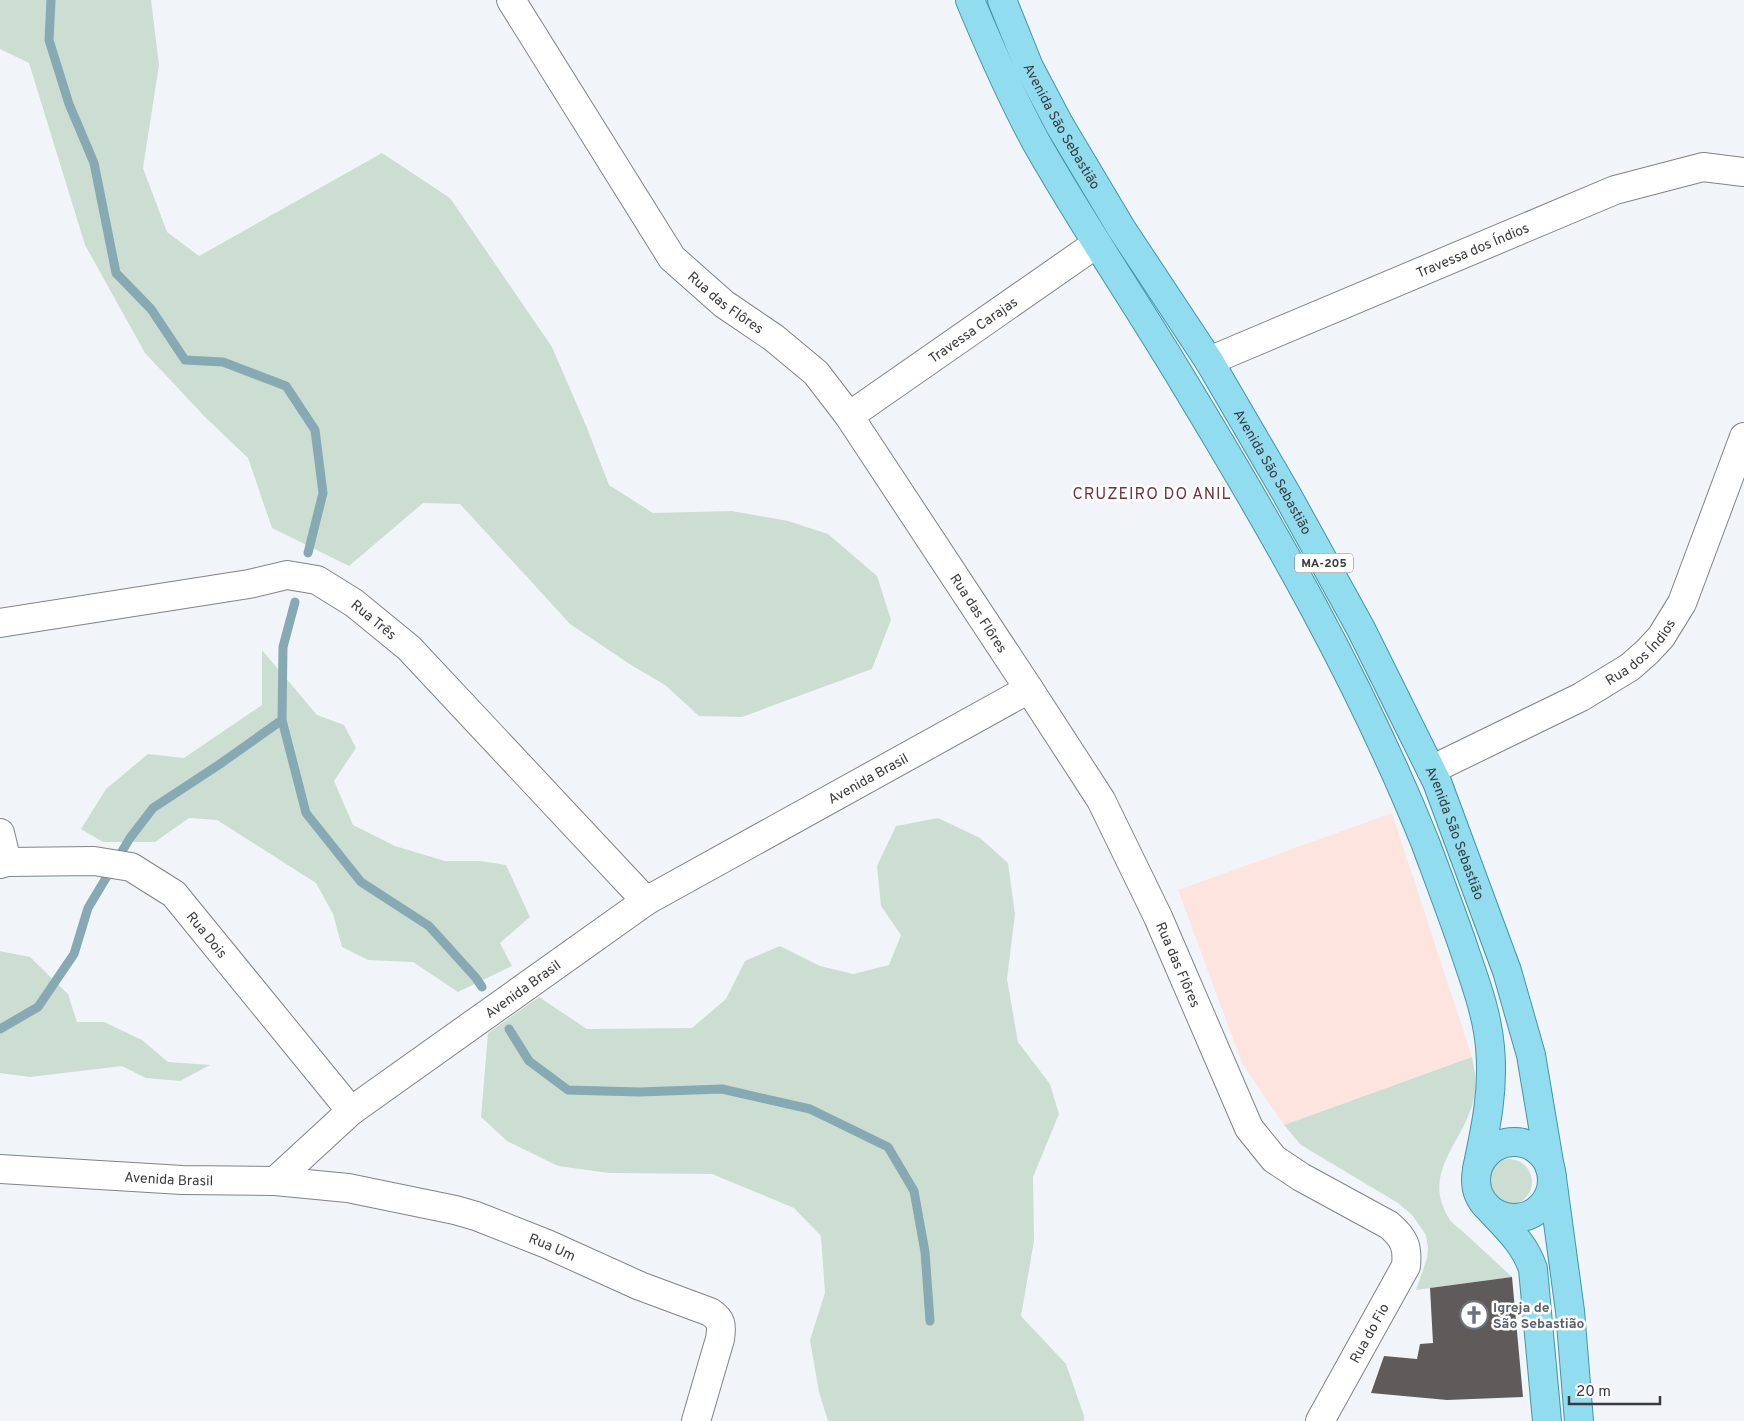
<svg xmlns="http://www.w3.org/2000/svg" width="1744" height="1421" font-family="Overpass,sans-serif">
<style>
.education{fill:#fee4de}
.green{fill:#ccded1}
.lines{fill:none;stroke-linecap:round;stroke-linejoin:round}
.stream{stroke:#86a9b3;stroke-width:9}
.building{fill:#605b5b}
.minor-casing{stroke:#808387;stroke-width:30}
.major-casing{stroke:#4295aa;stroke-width:30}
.minor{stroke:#fff;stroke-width:28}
.major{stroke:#91dcef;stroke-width:28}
.labels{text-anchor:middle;stroke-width:5;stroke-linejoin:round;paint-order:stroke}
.shield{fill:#fff;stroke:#757677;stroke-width:1}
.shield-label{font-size:12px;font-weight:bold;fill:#3a3b3d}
.street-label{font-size:14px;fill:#3a3b3d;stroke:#fff}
.worship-label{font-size:14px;font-weight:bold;fill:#5b616d;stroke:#fff;text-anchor:start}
.quarter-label{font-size:16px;letter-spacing:1px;fill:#783036;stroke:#fff}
</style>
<rect width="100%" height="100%" fill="#f1f5f9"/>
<path class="education" d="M1392,813L1472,1057L1284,1125L1242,1063L1178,890Z"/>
<path class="green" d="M0,0H151L159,65L143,168L167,232L199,256L382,153L450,198L552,347L587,428L609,485L653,513L732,511L788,521L828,534L877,576L891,620L872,669L742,717L699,716L665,685L631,665L570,624L460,504L423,503L349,566L272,528L248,458L204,416L145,353L85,245L29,63L0,49Z
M262,650L317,715L344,725L356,748L334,781L353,825L395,846L445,861H480L506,865L530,917L500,943L512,966L458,992L413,962L368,960L342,947L333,914L316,883L217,820L189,818L155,842H103L81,829L106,789L148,754L184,758L262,705Z
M938,818L980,838L1008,863L1015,914L1007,979L1018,1042L1050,1084L1059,1114L1033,1177L1034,1241L1021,1316L1066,1364L1084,1416V1421H828L819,1392L810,1340L825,1293L821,1236L794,1208L712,1174L609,1173L558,1166L507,1141L481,1117L488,1033L539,997L587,1029L692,1028L726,999L745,961L780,946L820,966L853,974L889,965L901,935L881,906L877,866L896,826Z
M0,951L30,957L68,994L77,1022H104L142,1040L168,1062L210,1065L180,1081L146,1078L122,1066L30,1077L0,1073Z
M1472,1057C1476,1075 1477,1088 1472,1106C1459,1147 1421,1175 1450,1220C1455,1226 1464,1232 1470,1238C1484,1251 1498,1264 1512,1277L1416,1290L1427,1258L1428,1248L1426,1235L1412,1215L1398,1203L1301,1145L1284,1125Z
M1486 1182a23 23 0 1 1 46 0a23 23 0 1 1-46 0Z"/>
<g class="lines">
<path class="stream" d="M51,0L49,40L69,104L94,163L116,273L151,309L185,360L223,362L286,386L315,430L323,493L308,553
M295,602L283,647L282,720L306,813L361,882L429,926L476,978L482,987
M0,1029L38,1007L74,954L88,908L130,838L153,808L220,764L282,720
M509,1029L529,1061L568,1090L639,1092L722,1089L810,1109L888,1147L914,1191L925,1252L930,1321"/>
</g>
<path class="building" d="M1512,1277L1523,1397L1447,1400L1371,1393L1384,1356L1417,1359L1420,1344L1433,1343L1430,1288Z"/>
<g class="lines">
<defs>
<g id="minor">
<path id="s1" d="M511,0L672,258L724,304L774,338L816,373L849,416L1029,689L1101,800L1158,917L1249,1128L1274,1159L1301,1177L1389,1225C1404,1238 1408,1246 1406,1266L1320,1421"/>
<path id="s2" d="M1209,361L1615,190L1703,167L1744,172"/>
<path id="s3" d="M849,416L1096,244"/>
<path id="s4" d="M0,623L249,584L287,575L317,580L354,603L409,648L646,901"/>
<path id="s5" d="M1431,770L1581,697L1630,667L1647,652L1661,637L1682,603L1744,437"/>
<path d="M0,833L7,862"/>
<path id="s6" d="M0,864L7,862L94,861L131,867L174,894L351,1111"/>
<path id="s7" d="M0,1169L182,1180L275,1181L348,1188L455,1210L476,1216L547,1244L640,1286L710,1312C722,1320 722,1325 720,1339L696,1421"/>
<path id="s8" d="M275,1181L351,1111L646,901L1029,689"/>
</g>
<g id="major">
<path d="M970,0C990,48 1011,96 1036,142C1083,225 1137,304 1186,386C1275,533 1361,683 1425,842C1438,877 1451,911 1463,946C1474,979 1487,1012 1490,1047C1494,1090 1486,1127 1477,1169"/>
<path id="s9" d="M1002,0L1029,67L1059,124L1121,228L1209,361L1286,493L1361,629L1437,782L1507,971L1531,1055L1550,1168"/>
<circle cx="1514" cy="1180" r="38"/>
<path d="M1552,1178L1570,1311L1579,1421"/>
<path d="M1492,1212C1509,1230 1525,1245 1533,1269L1547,1421"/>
</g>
</defs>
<use href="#minor" class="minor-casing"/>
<use href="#major" class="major-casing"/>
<use href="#minor" class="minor"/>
<use href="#major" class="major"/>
</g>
<defs>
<symbol id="church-ring" viewBox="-11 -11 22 22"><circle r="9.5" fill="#fff" stroke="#6b7280" stroke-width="1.5"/><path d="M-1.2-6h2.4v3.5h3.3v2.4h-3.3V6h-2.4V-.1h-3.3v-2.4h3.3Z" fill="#6b7280"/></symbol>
</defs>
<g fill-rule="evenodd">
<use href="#church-ring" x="1458" y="1299" width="32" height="32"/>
</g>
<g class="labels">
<rect class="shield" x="1295" y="553.5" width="58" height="19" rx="4"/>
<g class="shield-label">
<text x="1324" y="567">MA-205</text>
</g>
<g class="street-label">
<text dy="5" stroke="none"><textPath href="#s9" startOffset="140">Avenida São Sebastião</textPath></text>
<text dy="5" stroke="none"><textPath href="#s2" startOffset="286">Travessa dos Índios</textPath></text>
<text dy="5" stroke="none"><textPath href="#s1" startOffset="374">Rua das Flôres</textPath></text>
<text dy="5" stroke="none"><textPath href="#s3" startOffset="151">Travessa Carajas</textPath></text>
<text dy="5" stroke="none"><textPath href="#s9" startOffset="545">Avenida São Sebastião</textPath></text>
<text dy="5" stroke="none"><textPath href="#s1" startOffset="779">Rua das Flôres</textPath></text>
<text dy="5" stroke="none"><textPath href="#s4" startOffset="391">Rua Três</textPath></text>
<text dy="5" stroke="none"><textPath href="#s5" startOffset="242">Rua dos Índios</textPath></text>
<text dy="5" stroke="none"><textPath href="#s8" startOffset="719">Avenida Brasil</textPath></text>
<text dy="5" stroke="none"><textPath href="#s9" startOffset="950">Avenida São Sebastião</textPath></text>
<text dy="5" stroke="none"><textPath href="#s6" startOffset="235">Rua Dois</textPath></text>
<text dy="5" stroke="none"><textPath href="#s1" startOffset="1184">Rua das Flôres</textPath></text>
<text dy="5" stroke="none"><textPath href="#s8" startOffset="314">Avenida Brasil</textPath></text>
<text dy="5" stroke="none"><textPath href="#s7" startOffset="169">Avenida Brasil</textPath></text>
<text dy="5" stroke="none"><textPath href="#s7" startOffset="562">Rua Um</textPath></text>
<text transform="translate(1369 1333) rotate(-61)" y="5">Rua do Fio</text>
</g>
<g class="worship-label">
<text x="1493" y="1312">Igreja de<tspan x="1493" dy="16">São Sebastião</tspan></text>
</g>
<g class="quarter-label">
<text x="1152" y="499">CRUZEIRO DO ANIL</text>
</g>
</g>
<path d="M1569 1396v8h91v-8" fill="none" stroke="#3a3b3d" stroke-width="2.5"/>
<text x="1576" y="1396" font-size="15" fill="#3a3b3d" stroke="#ffffff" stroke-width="4" paint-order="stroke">20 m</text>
</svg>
